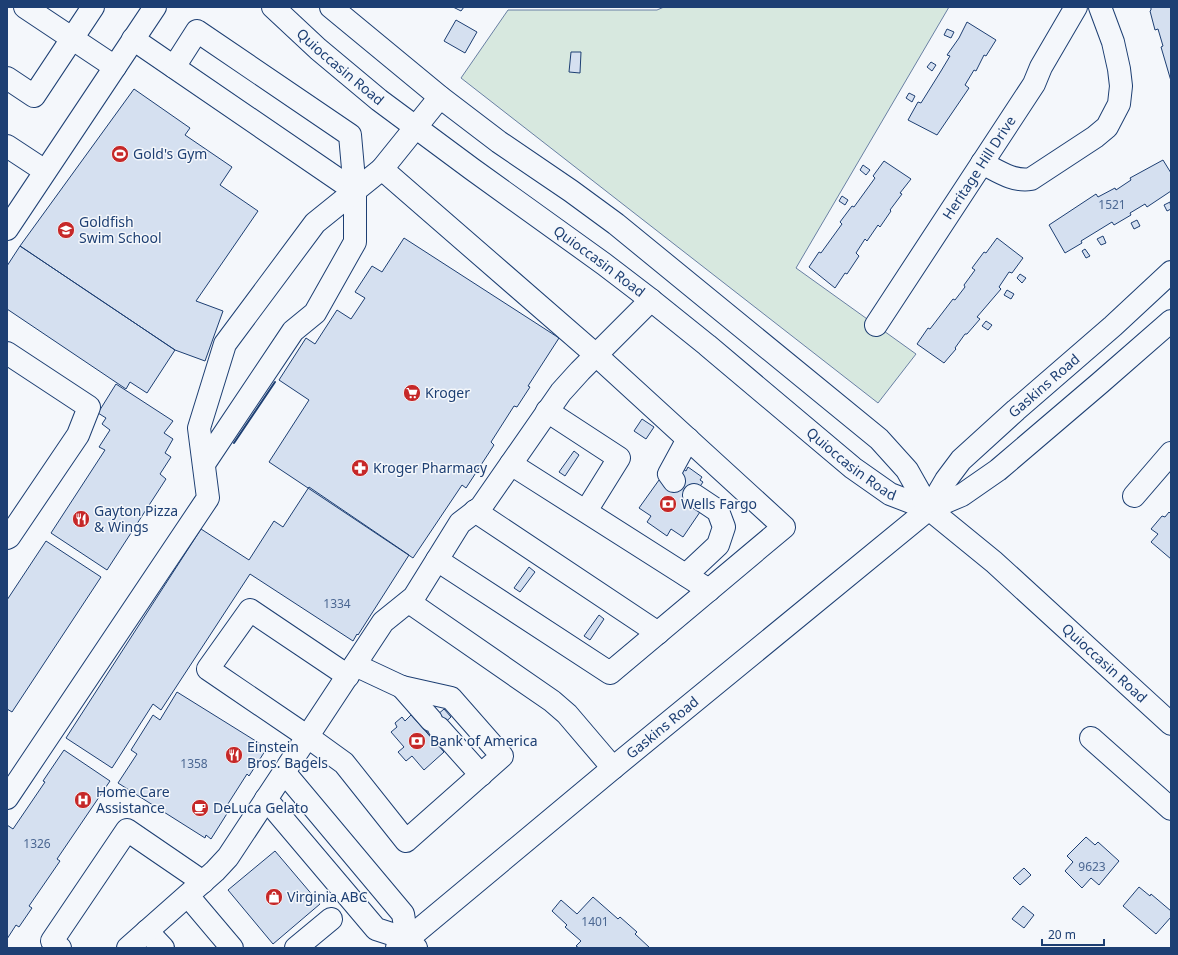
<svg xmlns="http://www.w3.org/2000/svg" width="1178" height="955" font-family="'Noto Sans',sans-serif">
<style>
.green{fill:#d7e8df;stroke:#687fa3}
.building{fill:#d5e0f0;stroke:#1d3f73}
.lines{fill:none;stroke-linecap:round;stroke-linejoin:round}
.minor-casing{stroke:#1d3f73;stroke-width:24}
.major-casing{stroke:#1d3f73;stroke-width:24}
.minor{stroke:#f4f7fb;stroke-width:22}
.major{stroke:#f4f7fb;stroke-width:22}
.wall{stroke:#1d3f73;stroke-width:2}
.labels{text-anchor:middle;stroke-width:3;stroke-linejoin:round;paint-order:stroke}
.number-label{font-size:12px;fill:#4b6792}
.street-label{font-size:14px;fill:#1d3f73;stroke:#f4f7fb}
.poi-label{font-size:14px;fill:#1d3f73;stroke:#f4f7fb;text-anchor:start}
</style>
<rect width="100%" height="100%" fill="#f4f7fb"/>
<path class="green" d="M664,7H949L796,268L916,354L878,403L461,78L508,10H657Z"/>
<path class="building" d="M453,7H464L461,11Z
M1151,7H1171V81L1161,47L1163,46L1158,29L1155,30L1150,11L1151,10Z
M456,20L477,32L465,53L444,41Z
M967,22L996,40L986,56L984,55L976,71L974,70L965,85L969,88L937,135L908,120L918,102L921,103L941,71L950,56L947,55L959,38Z
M947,29L954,32L951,38L944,35Z
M571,52H581L580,73L569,72Z
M931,62L936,65L932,71L927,67Z
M134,89L190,128L185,135L232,167L220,185L258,211L196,301L223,311L205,361L175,350L20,246Z
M909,93L915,96L912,102L906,98Z
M1163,160L1171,173V191L1147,207L1145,204L1130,213L1131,215L1114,225L1112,222L1081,241L1082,243L1065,253L1049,225L1096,194L1098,197L1115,188L1116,190L1131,180L1130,178Z
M884,161L911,179L900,193L902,194L890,210L891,211L880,227L878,225L867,241L865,239L856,253L859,256L847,274L845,273L835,288L809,267L819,252L821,253L842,224L840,222L852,206L854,207L875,178L873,176Z
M863,165L870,170L866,175L860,170Z
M842,196L848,200L845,205L839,201Z
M1170,202L1171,209L1167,211L1164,205Z
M1137,220L1140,226L1134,229L1131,223Z
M1103,236L1106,243L1101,245L1097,239Z
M404,238L559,338L528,386L530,387L517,407L514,406L491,442L494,445L466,488L462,485L413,558L269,462L309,400L279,380L306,338L315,344L337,310L351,319L365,298L355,292L372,266L382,272Z
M997,238L1023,258L1012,273L1009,272L999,287L1001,289L977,317L980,319L967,334H965L955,348L956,349L944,363L917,344L928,328L930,329L953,299L955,300L965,287L964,285L975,270L972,268L984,252L986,253Z
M20,246L175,350L147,393L130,382L126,389L7,309V266Z
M1085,249L1090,256L1086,258L1082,251Z
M1020,274L1026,278L1022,283L1017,278Z
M1007,290L1014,294L1011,299L1004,295Z
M986,321L992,325L988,330L982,326Z
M116,384L173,421L164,433L173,439L165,453L171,457L160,474L166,479L107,570L51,533L105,450L99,447L110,430L102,424L106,418L98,413Z
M642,419L654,427L646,439L634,431Z
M574,451L579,455L565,476L559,472Z
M688,467L702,477L700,480L703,482L690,501L702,509L683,537L671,529L667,536L647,522L651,516L639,508L659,480L670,488L683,469L686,471Z
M309,487L409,555L358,635L357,634L353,641L250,574L161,710L153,704L112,768L66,738L201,529L249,560L274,521L283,527Z
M1169,512L1171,514V559L1151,542L1158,534L1151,529L1162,516L1165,517Z
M46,541L101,577L12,712L7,709V600Z
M529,567L535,572L520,592L514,588Z
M599,615L604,619L590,640L584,636Z
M177,692L267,748L249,776L247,774L224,810L228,812L211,839L206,835L205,838L118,783L137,754L131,750L153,715L160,720Z
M444,709L451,717L430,736L423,727Z
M411,715L444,752L424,770L412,756L406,761L398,752L404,747L391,732L397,727L395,723L402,717L405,721Z
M64,750L110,781L57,859L60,861L29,906L32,908L19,927L16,925L7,939V825L13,829L45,782L43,781Z
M1086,837L1095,845L1098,842L1119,861L1099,885L1091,878L1082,888L1065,871L1073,862L1067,856Z
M275,851L320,904L273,944L228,890Z
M1024,868L1031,875L1020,885L1013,878Z
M1139,887L1150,896L1151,894L1171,911V917L1156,934L1123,906Z
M593,897L618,919L620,917L637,932L635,934L650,948H579L576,946L581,941L565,927L567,925L552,911L561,900L577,914Z
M1023,906L1034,915L1024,928L1012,919Z"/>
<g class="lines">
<defs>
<g id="minor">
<path d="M25,7L115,67"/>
<path d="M133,39L355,191V242L315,313L293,331L204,464"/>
<path d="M174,67L197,31L350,135L355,191"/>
<path d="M7,78L34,96L93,7"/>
<path d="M7,146L45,171"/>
<path d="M982,163C998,171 1013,182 1031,179L1095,137L1107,127L1119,104L1121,86L1119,69L1113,42L1100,7"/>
<path d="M7,229L155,7"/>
<path id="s1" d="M876,325L1034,84L1041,67L1076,7"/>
<path d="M7,353L89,407L78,435L9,537L7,538"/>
<path d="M547,411L619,458L586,511"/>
<path d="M511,464L709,590"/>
<path d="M674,481L669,474L688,439"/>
<path d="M1134,496L1171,453"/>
<path d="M475,511L658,633"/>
<path d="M437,560L610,673L784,527L596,355L382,169L440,97"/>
<path d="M686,575L718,545L724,527L718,511L694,495"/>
<path d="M409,602L552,701L567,714L613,768"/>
<path d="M348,676L250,610L208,669L308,737L344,763L406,841L502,756L451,698L402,687L355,665"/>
<path d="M402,687L431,720"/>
<path d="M439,728L481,775"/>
<path d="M1091,738L1171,809"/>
<path d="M284,772L403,914L407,939"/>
<path d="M7,798L208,498L199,428L225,344L315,223L382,169"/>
<path d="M266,799L376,929L407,939L416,948"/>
<path d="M188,896L232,948"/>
<path d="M147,931L163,948"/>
<path d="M60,948L52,941L127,830L203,882"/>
<path d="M128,948L215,871L228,857L383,622L414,597L460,523L481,507L561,392L580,371L651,300"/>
<path d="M296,948L331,919"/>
</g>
<g id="major">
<path id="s2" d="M273,7L318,49L379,100L472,169L604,264L651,300L707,345L853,468L890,494L929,509L994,562L1171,724"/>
<path d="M331,7L440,97L499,142L571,191L616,224L879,439L907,470L929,509"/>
<path id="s3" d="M929,509L946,480L961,460L1016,410L1113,326L1171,272"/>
<path id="s4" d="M397,948L613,768L929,509L962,495L998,470L1100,383L1171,321"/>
</g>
</defs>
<use href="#minor" class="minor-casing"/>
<use href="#major" class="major-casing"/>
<use href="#minor" class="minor"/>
<use href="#major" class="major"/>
<path class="wall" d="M234,443L275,382"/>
</g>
<defs>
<symbol id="stadium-disc" viewBox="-11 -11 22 22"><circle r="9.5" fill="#c62828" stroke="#f4f7fb"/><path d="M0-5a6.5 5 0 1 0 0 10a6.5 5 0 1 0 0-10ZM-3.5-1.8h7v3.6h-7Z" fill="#fff"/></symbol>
<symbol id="school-disc" viewBox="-11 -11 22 22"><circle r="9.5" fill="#c62828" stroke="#f4f7fb"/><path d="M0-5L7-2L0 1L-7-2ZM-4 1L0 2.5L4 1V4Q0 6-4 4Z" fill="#fff"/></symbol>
<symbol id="supermarket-disc" viewBox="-11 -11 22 22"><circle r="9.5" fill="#c62828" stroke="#f4f7fb"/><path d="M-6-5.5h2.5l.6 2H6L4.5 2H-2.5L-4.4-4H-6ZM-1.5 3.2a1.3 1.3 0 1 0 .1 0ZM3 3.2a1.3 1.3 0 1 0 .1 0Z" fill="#fff"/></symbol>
<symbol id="pharmacy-disc" viewBox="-11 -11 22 22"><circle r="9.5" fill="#c62828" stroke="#f4f7fb"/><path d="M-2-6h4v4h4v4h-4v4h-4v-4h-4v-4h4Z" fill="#fff"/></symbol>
<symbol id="bank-disc" viewBox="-11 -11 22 22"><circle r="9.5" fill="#c62828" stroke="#f4f7fb"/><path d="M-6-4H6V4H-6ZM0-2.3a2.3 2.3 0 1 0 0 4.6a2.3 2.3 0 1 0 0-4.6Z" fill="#fff"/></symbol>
<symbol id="restaurant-disc" viewBox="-11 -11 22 22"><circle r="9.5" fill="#c62828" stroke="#f4f7fb"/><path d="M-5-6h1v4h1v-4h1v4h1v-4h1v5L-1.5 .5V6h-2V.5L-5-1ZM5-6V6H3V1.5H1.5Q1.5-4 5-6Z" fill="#fff"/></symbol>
<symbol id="hospital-disc" viewBox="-11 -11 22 22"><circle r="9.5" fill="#c62828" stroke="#f4f7fb"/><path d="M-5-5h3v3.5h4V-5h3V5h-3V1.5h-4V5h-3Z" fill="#fff"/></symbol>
<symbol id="cafe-disc" viewBox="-11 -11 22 22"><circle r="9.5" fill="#c62828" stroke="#f4f7fb"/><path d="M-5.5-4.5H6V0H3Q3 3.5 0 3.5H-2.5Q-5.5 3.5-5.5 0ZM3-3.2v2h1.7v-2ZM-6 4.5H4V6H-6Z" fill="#fff"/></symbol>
<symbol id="shop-disc" viewBox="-11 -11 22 22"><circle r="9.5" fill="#c62828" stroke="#f4f7fb"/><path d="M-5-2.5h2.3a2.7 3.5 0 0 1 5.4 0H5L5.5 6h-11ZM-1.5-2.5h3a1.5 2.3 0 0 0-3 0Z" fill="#fff"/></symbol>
</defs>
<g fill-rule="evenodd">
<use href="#stadium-disc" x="110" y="144" width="20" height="20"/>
<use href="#school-disc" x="56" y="220" width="20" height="20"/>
<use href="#supermarket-disc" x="402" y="383" width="20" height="20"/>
<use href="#pharmacy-disc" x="350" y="458" width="20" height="20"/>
<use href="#bank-disc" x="658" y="494" width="20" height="20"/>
<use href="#restaurant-disc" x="71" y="509" width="20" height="20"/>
<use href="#bank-disc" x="407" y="731" width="20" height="20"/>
<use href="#restaurant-disc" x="224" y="745" width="20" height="20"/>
<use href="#hospital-disc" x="73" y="790" width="20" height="20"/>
<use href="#cafe-disc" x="190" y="798" width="20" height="20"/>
<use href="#shop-disc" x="264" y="887" width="20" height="20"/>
</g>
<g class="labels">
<g class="number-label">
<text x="1112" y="209">1521</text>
<text x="337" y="608">1334</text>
<text x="194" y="768">1358</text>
<text x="37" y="848">1326</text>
<text x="1092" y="871">9623</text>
<text x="595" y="926">1401</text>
</g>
<g class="street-label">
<text dy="5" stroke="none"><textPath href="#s2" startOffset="90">Quioccasin Road</textPath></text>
<text dy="5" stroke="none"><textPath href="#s1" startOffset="188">Heritage Hill Drive</textPath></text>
<text dy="5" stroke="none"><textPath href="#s2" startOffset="414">Quioccasin Road</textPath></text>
<text dy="5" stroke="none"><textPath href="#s3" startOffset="170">Gaskins Road</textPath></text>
<text dy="5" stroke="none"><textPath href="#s2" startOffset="738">Quioccasin Road</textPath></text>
<text dy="5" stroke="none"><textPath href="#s2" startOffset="1062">Quioccasin Road</textPath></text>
<text dy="5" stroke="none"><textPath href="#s4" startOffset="345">Gaskins Road</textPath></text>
</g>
<g class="poi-label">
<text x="133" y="159">Gold's Gym</text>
<text x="79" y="227">Goldfish<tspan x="79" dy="16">Swim School</tspan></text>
<text x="425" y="398">Kroger</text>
<text x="373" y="473">Kroger Pharmacy</text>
<text x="681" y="509">Wells Fargo</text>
<text x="94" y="516">Gayton Pizza<tspan x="94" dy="16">&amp; Wings</tspan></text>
<text x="430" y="746">Bank of America</text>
<text x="247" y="752">Einstein<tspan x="247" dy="16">Bros. Bagels</tspan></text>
<text x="96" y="797">Home Care<tspan x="96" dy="16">Assistance</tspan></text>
<text x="213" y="813">DeLuca Gelato</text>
<text x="287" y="902">Virginia ABC</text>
</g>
</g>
<rect width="1178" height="955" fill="none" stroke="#1d3f73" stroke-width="16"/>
<path d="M1042 939v6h62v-6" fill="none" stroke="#1d3f73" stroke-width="2"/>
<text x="1048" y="939" font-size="12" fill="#1d3f73" stroke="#f4f7fb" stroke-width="3" paint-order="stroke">20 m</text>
</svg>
